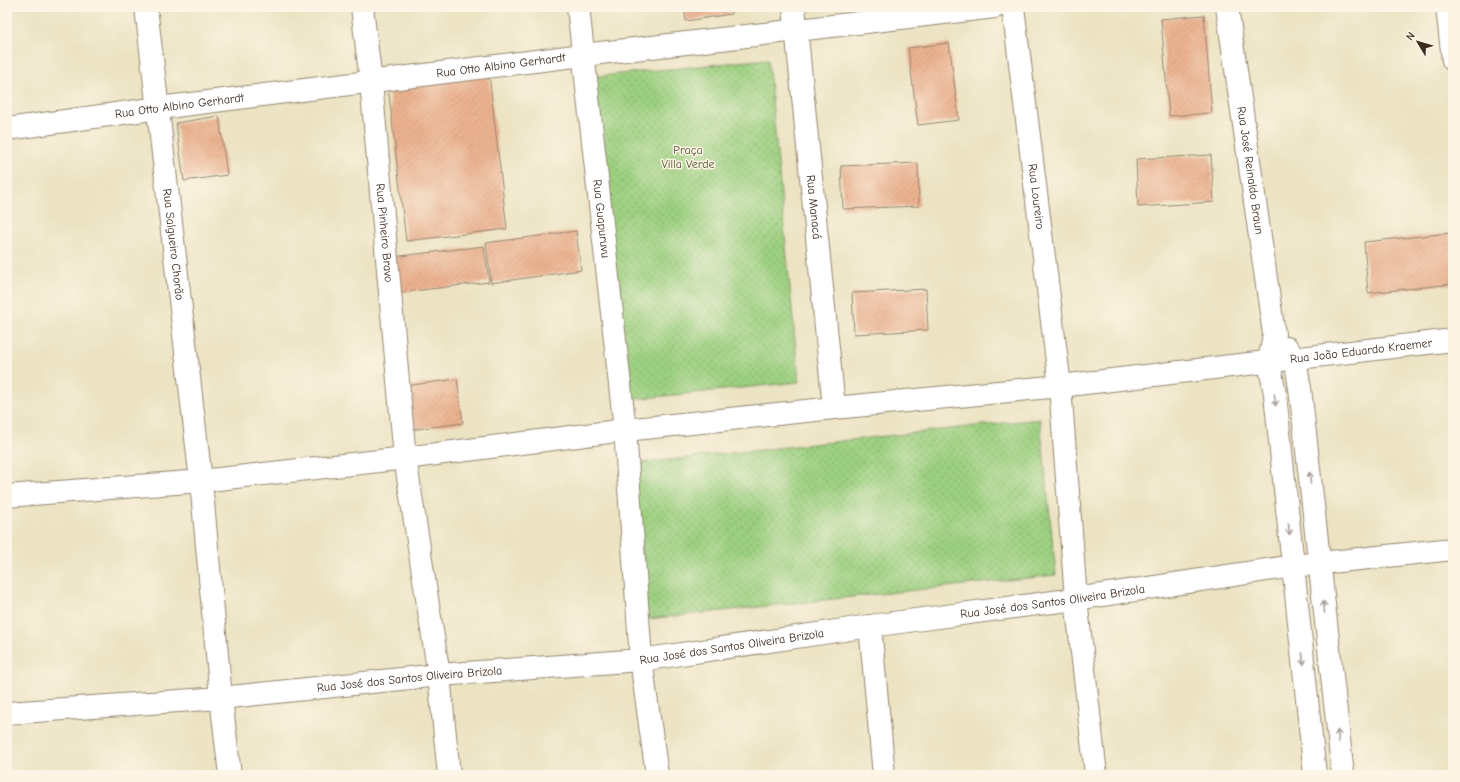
<svg xmlns="http://www.w3.org/2000/svg" width="1460" height="782" font-family="'Comic Neue',sans-serif">
<style>
.grass{fill:url(#grass-dots);stroke:#6c7d4f}
.building{fill:url(#building-hatch)}
.lines{fill:none;stroke-linecap:round;stroke-linejoin:round}
.minor-casing{stroke:#948670;stroke-width:24}
.minor{stroke:#fff;stroke-width:22}
.oneway{stroke:#a79f9a}
.labels{text-anchor:middle;stroke-width:3;stroke-linejoin:round;paint-order:stroke}
.street-label{font-size:12px;fill:#3b2a1e;stroke:#fcf5e5}
.park-label{font-size:12px;fill:#535436;stroke:#fcf5e5}
</style>
<defs>
<pattern id="grass-dots" width="8" height="8" patternUnits="userSpaceOnUse"><rect width="8" height="8" fill="#9cd080"/><path d="M2 2h.1M6 6h.1" fill="none" stroke="#80a968" stroke-width="1.8" stroke-linecap="round"/></pattern>
<pattern id="building-hatch" width="6" height="6" patternUnits="userSpaceOnUse"><rect width="6" height="6" fill="#ecb290"/><path d="M-1 1l2-2M0 6l6-6M5 7l2-2" fill="none" stroke="#cb997c"/></pattern>
</defs>
<rect width="100%" height="100%" fill="#fcf5e5"/>
<filter id="ink" filterUnits="userSpaceOnUse"><feTurbulence type="fractalNoise" baseFrequency=".025" numOctaves="2"/><feDisplacementMap in="SourceGraphic" scale="8" xChannelSelector="R" yChannelSelector="G"/><feConvolveMatrix kernelMatrix="1 2 1 2 8 2 1 2 1" color-interpolation-filters="sRGB"/></filter>
<filter id="wash" filterUnits="userSpaceOnUse"><feTurbulence type="fractalNoise" baseFrequency=".012" numOctaves="4" result="noise"/><feDisplacementMap in="SourceGraphic" scale="16" xChannelSelector="R" yChannelSelector="G"/><feGaussianBlur stdDeviation="0.9" result="paint"/><feColorMatrix in="noise" values="0 0 0 0 0 0 0 0 0 0 0 0 0 0 0 0 0 1.4 0 .05"/><feComposite in="paint" operator="in"/></filter>
<g filter="url(#wash)">
<rect width="100%" height="100%" fill="#ece3c3"/>
<path class="grass" d="M768,59L799,382L627,400L590,77Z
M1040,419L1056,575L648,619L632,464Z"/>
<g id="blocks">
<path class="building" d="M684,7H731V14L686,21Z
M1204,15L1212,113L1169,116L1161,19Z
M949,43L959,120L918,125L908,48Z
M489,74L507,229L406,241L388,86Z
M219,116L227,175L184,181L176,123Z
M1211,155L1214,202L1138,207L1136,159Z
M918,163L919,206L843,209L841,166Z
M576,231L581,270L491,283L486,243Z
M1450,233L1453,265V284L1368,293L1364,242Z
M484,246L489,282L396,293L392,257Z
M926,289L928,330L854,334L852,293Z
M457,379L463,423L409,430L404,386Z"/>
</g>
</g>
<g filter="url(#ink)">
<use href="#blocks" fill-opacity="0" stroke="#948670" stroke-width="1"/>
<g class="lines">
<defs>
<g id="minor">
<path id="s1" d="M146,7L201,481L221,698L230,775"/>
<path id="s2" d="M362,7L371,82L405,458L439,675L449,775"/>
<path id="s3" d="M578,7L625,430L641,660L657,775"/>
<path id="s4" d="M794,7L834,408"/>
<path id="s5" d="M1013,7L1060,386L1076,599L1096,775"/>
<path id="s6" d="M1227,7L1274,334L1269,362L1275,394L1315,775"/>
<path d="M1447,7L1453,60"/>
<path id="s7" d="M7,129L159,108L583,55L995,7"/>
<path d="M1287,348L1295,359L1300,388L1343,775"/>
<path id="s8" d="M7,496L201,481L405,458L625,430L834,408L1060,386L1453,340"/>
<path d="M870,626L884,775"/>
<path id="s9" d="M7,713L221,698L439,675L641,660L870,626L1076,599L1293,566L1453,549"/>
</g>
</defs>
<use href="#minor" class="minor-casing"/>
<use href="#minor" class="minor"/>
</g>
<defs><path id="oneway-shaft" d="M-6 0H5M1.5-3L5.5 0L1.5 3" fill="none" stroke-width="1.6" stroke-linecap="round" stroke-linejoin="round"/></defs>
<g class="oneway">
<use href="#oneway-shaft" transform="translate(1275 400) rotate(84)"/>
<use href="#oneway-shaft" transform="translate(1310 478) rotate(-96)"/>
<use href="#oneway-shaft" transform="translate(1289 529) rotate(84)"/>
<use href="#oneway-shaft" transform="translate(1324 607) rotate(-96)"/>
<use href="#oneway-shaft" transform="translate(1303 659) rotate(84)"/>
<use href="#oneway-shaft" transform="translate(1338 736) rotate(-96)"/>
</g>
</g>
<g class="labels">
<g class="street-label">
<text dy="4" stroke="none"><textPath href="#s7" startOffset="498">Rua Otto Albino Gerhardt</textPath></text>
<text dy="4" stroke="none"><textPath href="#s7" startOffset="174">Rua Otto Albino Gerhardt</textPath></text>
<text dy="4" stroke="none"><textPath href="#s6" startOffset="165">Rua José Reinaldo Braun</textPath></text>
<text dy="4" stroke="none"><textPath href="#s5" startOffset="191">Rua Loureiro</textPath></text>
<text dy="4" stroke="none"><textPath href="#s4" startOffset="201">Rua Manacá</textPath></text>
<text dy="4" stroke="none"><textPath href="#s3" startOffset="213">Rua Guapuruvu</textPath></text>
<text dy="4" stroke="none"><textPath href="#s2" startOffset="227">Rua Pinheiro Bravo</textPath></text>
<text dy="4" stroke="none"><textPath href="#s1" startOffset="239">Rua Salgueiro Chorão</textPath></text>
<text dy="4" stroke="none"><textPath href="#s8" startOffset="1362">Rua João Eduardo Kraemer</textPath></text>
<text dy="4" stroke="none"><textPath href="#s9" startOffset="1052">Rua José dos Santos Oliveira Brizola</textPath></text>
<text dy="4" stroke="none"><textPath href="#s9" startOffset="728">Rua José dos Santos Oliveira Brizola</textPath></text>
<text dy="4" stroke="none"><textPath href="#s9" startOffset="404">Rua José dos Santos Oliveira Brizola</textPath></text>
</g>
<g class="park-label">
<text x="688" y="154">Praça<tspan x="688" dy="14">Villa Verde</tspan></text>
</g>
</g>
<rect width="1460" height="782" fill="none" stroke="#fcf5e5" stroke-width="24"/>
<g transform="translate(1418 42) rotate(308)" stroke="#fcf5e5" stroke-width="3" paint-order="stroke">
<path d="M0-3L7 15L0 10L-7 15Z" fill="#3b2a1e"/>
<text y="-6" font-size="11" font-weight="bold" text-anchor="middle" fill="#3b2a1e">N</text>
</g>
</svg>
